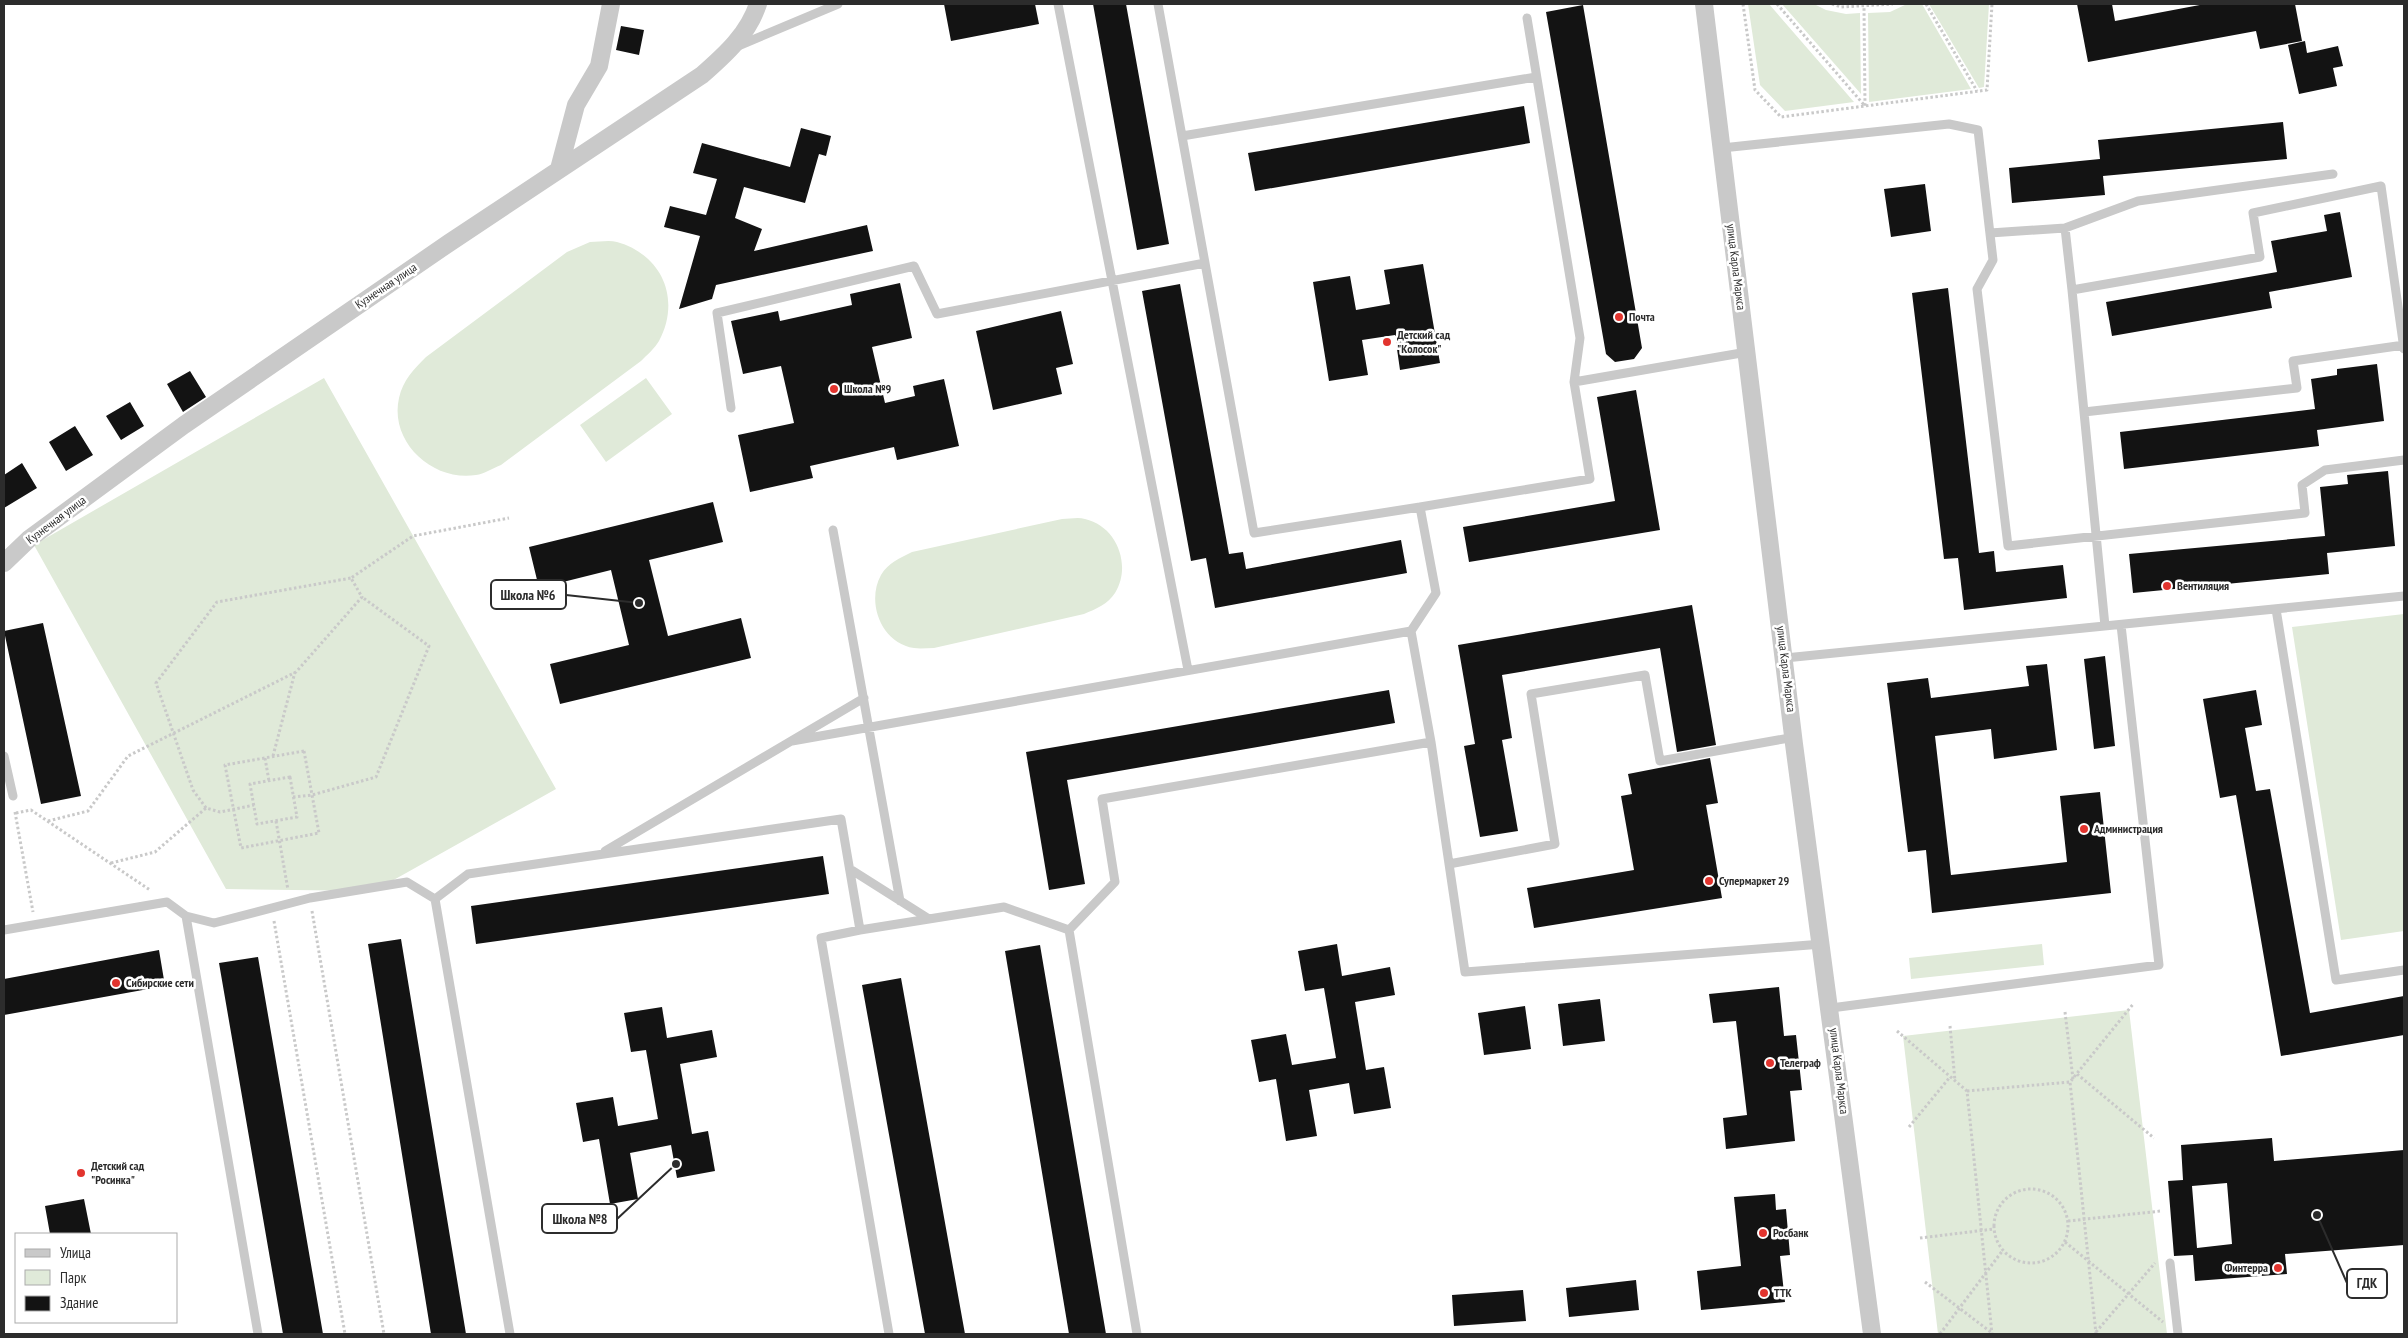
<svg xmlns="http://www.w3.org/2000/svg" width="2408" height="1338" font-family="'PT Sans Narrow',sans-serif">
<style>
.green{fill:#e0ead9}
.building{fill:#131313;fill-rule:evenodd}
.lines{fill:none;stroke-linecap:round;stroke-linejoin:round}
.path{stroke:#c9c9c9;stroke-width:3;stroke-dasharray:2.5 2.5;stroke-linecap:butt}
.service{stroke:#c9c9c9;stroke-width:9}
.minor{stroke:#c9c9c9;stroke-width:18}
.poi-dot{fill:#e2342e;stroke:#fff;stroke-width:2}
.labels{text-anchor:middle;stroke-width:5;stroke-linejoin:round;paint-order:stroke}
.street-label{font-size:12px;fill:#2c2c2c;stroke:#fff}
.poi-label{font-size:12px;font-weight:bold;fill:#2c2c2c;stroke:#fff;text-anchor:start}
.leader{fill:none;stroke:#2c2c2c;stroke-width:2}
.callout-dot{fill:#2c2c2c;stroke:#fff;stroke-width:2}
.callout{fill:#fff;stroke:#2c2c2c;stroke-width:2}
.callout-label{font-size:14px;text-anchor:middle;font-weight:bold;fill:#2c2c2c}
</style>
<rect width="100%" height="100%" fill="#fff"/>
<path class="green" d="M1748,4H1769L1854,102L1785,111L1760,85Z
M1782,4H1814L1826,10L1846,14L1860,13L1861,94Z
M1907,4H1922L1971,89L1869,102L1868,13L1890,12Z
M1929,4H1989L1984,87L1979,88Z
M590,242C599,242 609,240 617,242C663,255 681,300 659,341C655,348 647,355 641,361L501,465C493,468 484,474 476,475C433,482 389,442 399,398C403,380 414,369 426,357L567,252Z
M324,378L556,789L374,891L226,889L34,545Z
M646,378L672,414L606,462L580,425Z
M1062,519C1070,519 1078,517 1085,519C1117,526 1132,566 1115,593C1108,604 1096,609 1084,614L934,648C927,648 920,649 914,648C881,643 866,602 881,575C888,563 900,558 912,552Z
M2404,614V931L2341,940L2292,627Z
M2042,944L2044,965L1911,979L1909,958Z
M2129,1010L2167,1334H1938L1903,1036Z"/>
<path class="building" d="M944,4H1035L1039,24L951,41Z
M1093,4H1126L1169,244L1137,250Z
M2077,4H2112L2115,21L2205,4H2295L2302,41L2260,49L2256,31L2088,62Z
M1583,5L1642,348L1634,359L1615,362L1606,354L1546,12Z
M621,26L644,30L639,55L616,50Z
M2305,41L2307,53L2338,46L2343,66L2333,68L2337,86L2299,94L2288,45Z
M1524,106L1530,143L1255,191L1248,153Z
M2283,122L2287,159L2103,176L2105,195L2012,203L2009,168L2100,159L2098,140Z
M801,128L831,136L826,156L819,154L805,203L744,187L735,218L762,229L754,251L867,225L873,251L716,285L712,299L679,309L700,236L664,227L670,206L706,215L717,179L693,173L702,143L790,167Z
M1925,184L1931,231L1891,237L1884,189Z
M2340,212L2352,277L2269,292L2272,308L2112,336L2106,302L2277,272L2271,241L2327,231L2324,215Z
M1423,264L1440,363L1400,370L1395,335L1362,340L1368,375L1329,381L1313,282L1350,276L1356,310L1390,304L1384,270Z
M900,283L912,338L872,347L885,403L915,396L913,386L944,379L959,446L897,460L894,447L810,466L813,478L750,492L738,435L794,423L781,366L743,374L731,321L778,311L780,321L852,305L850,294Z
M1180,284L1229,554L1243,552L1246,569L1401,540L1407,573L1215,608L1206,558L1191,561L1142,291Z
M1948,288L1979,553L1994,551L1996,572L2063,565L2067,598L1964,610L1958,558L1944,559L1912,293Z
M1061,311L1073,364L1056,368L1062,394L993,410L976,331Z
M2377,364L2384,421L2317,430L2319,446L2124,469L2120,432L2315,409L2311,379L2337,375V369Z
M190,371L206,397L183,412L167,384Z
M1636,390L1660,530L1469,562L1463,527L1615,501L1597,397Z
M130,402L144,426L121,440L106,416Z
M75,426L93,455L66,471L49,442Z
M22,463L37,488L4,508V475Z
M2388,471L2395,546L2327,553L2329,574L2133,593L2129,554L2325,536L2320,487L2348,484L2347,475Z
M713,502L723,542L649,560L668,636L741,618L751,658L560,704L550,664L629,645L611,570L539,588L529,547Z
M1692,605L1716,745L1677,752L1660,648L1502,675L1512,738L1502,740L1518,831L1480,837L1464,746L1475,744L1458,645Z
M43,623L81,796L41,804L4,631Z
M2105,656L2115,746L2094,749L2084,659Z
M2047,664L2057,750L1994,759L1991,729L1935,736L1951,875L2067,862L2060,796L2100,792L2111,893L1932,913L1926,850L1908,852L1887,683L1928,678L1931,698L2029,686L2026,666Z
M1389,690L1395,723L1067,780L1085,884L1049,890L1026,752Z
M2256,690L2262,725L2245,728L2256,791L2270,789L2310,1013L2404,996V1035L2281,1056L2236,795L2220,798L2203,699Z
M1710,758L1718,803L1706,805L1722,898L1534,928L1527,888L1634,870L1621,796L1632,794L1628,774Z
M823,856L829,894L476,944L471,906Z
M401,939L466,1334H431L368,944Z
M1337,944L1342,976L1390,967L1395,995L1355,1002L1366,1070L1384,1067L1391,1108L1354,1114L1349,1083L1309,1090L1317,1136L1286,1141L1276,1079L1259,1082L1251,1040L1286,1034L1292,1065L1336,1058L1324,988L1305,991L1298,951Z
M1040,945L1106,1334H1069L1005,951Z
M159,950L165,986L4,1015V979Z
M258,957L323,1334H283L219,963Z
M901,978L965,1334H925L862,985Z
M1779,987L1784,1036L1796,1035L1802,1090L1790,1091L1795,1141L1726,1149L1723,1118L1747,1115L1736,1021L1713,1023L1709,994Z
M1600,999L1605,1041L1563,1046L1558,1004Z
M1525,1006L1531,1049L1484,1055L1478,1013Z
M662,1007L667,1038L712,1030L717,1057L680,1064L692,1134L708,1131L715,1171L677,1178L671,1145L630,1153L638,1199L610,1204L599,1139L583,1142L576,1103L613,1097L618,1126L658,1119L646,1050L631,1052L624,1013Z
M2272,1138L2274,1161L2404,1150V1245L2285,1254L2287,1274L2195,1281L2193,1255L2174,1256L2168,1181L2183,1180L2181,1145ZM2227,1183L2232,1244L2197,1248L2192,1186Z
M1775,1194L1776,1210L1786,1209L1790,1255L1780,1256L1785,1302L1701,1310L1697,1271L1741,1266L1734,1197Z
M84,1199L91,1234H50L45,1206Z
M1636,1280L1639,1310L1569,1317L1566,1288Z
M1523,1290L1526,1321L1454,1326L1452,1295Z"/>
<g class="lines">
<path class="path" d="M1743,4L1755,90L1781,117L1987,90L1992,4
M1777,4L1865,106L1864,7
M1832,4L1841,7L1893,4
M1926,4L1977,91
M304,751L319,833L241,848L225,765Z
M273,756L295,672
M265,758L269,781
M290,777L297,817L257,824L250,784Z
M293,797L312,795L376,777L429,646L362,597
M206,808L193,790L156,683L217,602L351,578
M15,812L33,912
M16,813L31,810L150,890
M48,821L88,811L128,756L296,672L362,597L351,578L413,536L509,518
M276,821L288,890
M111,863L155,852L206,808L220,812L254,805
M312,911L384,1334
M274,921L345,1334
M2065,1012L2073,1079
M1950,1026L1955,1081
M1897,1031L1967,1091L1992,1334
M2077,1074L2154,1138
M1967,1091L2070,1082
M1909,1127L1950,1077
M1994 1226a37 37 0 1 1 74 0a37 37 0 1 1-74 0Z
M2068,1221L2161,1211
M1920,1238L1994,1229
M2065,1242L2163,1322
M1925,1282L1992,1333
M2096,1332L2155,1263
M1940,1334L2003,1250
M2096,1334L2070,1082L2134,1003"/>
<path class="service" d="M1058,4L1188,670
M1527,18L1580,338L1574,382
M738,46L838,4
M1182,136L1536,77
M1722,148L1949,124L1978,130L1993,260L1977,289L2008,546L2305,513L2302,485L2325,470L2404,460
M2065,228L2072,290
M1990,233L2065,228L2138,201L2333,174
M731,408L717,313L914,266L937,314L1205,263
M2084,412L2297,388L2293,361L2404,345
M1420,507L1590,479L1574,382L1747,352
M833,530L900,901
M2276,609L2336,980L2404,970
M2105,626L2072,290L2260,257L2253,213L2381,186L2404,349
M1785,658L2404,596
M792,741L1411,631
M1431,742L1465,972L1822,944
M4,756L13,796
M605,851L864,698
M1449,864L1555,844L1531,694L1645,675L1660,761L1795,737
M850,869L929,919
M435,899L510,1334
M186,916L258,1334
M4,930L167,902L186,916L214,923L310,898L407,882L435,899L468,874L841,819L860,930L821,938L889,1334
M860,930L1004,907L1069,930L1137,1334
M1069,930L1115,882L1102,799L1431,742L1411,631L1436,593L1420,507L1254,533L1158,4
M1831,1008L2159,965L2121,625
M2170,1263L2178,1334"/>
<path class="minor" d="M1704,4L1794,744L1872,1334
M559,169L576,105L599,66L611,4
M4,563L29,539L184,425L449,243L702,75C726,54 748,34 758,4"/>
</g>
<g class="poi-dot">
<circle cx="1619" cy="317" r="5"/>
<circle cx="1387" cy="342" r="5"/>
<circle cx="834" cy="389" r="5"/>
<circle cx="2167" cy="586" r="5"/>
<circle cx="2084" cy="829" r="5"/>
<circle cx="1709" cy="881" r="5"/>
<circle cx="116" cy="983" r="5"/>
<circle cx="1770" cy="1063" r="5"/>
<circle cx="81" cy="1173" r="5"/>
<circle cx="1763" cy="1233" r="5"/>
<circle cx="2278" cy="1268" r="5"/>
<circle cx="1764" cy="1293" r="5"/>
</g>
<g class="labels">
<g class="street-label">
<text transform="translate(1736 267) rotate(83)" y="4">улица Карла Маркса</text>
<text transform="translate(386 286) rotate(-34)" y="4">Кузнечная улица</text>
<text transform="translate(56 520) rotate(-37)" y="4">Кузнечная улица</text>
<text transform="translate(1786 669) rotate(83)" y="4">улица Карла Маркса</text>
<text transform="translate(1839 1071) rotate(83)" y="4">улица Карла Маркса</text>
</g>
<g class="poi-label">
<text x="1629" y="321">Почта</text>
<text x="1397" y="339">Детский сад<tspan x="1397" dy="14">"Колосок"</tspan></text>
<text x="844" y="393">Школа №9</text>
<text x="2177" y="590">Вентиляция</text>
<text x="2094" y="833">Администрация</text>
<text x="1719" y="885">Супермаркет 29</text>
<text x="126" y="987">Сибирские сети</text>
<text x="1780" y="1067">Телеграф</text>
<text x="91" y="1170">Детский сад<tspan x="91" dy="14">"Росинка"</tspan></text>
<text x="1773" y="1237">Росбанк</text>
<text x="2268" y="1272" text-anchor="end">Финтерра</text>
<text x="1774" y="1297">ТТК</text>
</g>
</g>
<path class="leader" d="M639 603L566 595M676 1164L617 1219M2317 1215L2347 1283"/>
<g class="callout-dot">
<circle cx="639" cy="603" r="5"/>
<circle cx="676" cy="1164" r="5"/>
<circle cx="2317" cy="1215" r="5"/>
</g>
<g class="callout">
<rect x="491" y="580" width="75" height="29" rx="5"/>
<rect x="542" y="1204" width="75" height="29" rx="5"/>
<rect x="2347" y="1269" width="40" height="29" rx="5"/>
</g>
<g class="callout-label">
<text x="528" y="600">Школа №6</text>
<text x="580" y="1224">Школа №8</text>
<text x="2367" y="1288">ГДК</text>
</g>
<rect width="2408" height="1338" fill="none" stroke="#2c2c2c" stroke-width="10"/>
<rect x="15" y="1233" width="162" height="90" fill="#ffffff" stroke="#ababab"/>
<rect x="25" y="1249" width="25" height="8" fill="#c9c9c9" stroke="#ababab"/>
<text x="60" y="1258" font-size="15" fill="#2c2c2c">Улица</text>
<rect x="25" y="1270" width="25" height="15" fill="#e0ead9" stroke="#ababab"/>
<text x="60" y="1283" font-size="15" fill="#2c2c2c">Парк</text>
<rect x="25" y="1296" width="25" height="15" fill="#131313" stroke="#ababab"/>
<text x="60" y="1308" font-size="15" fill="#2c2c2c">Здание</text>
</svg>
